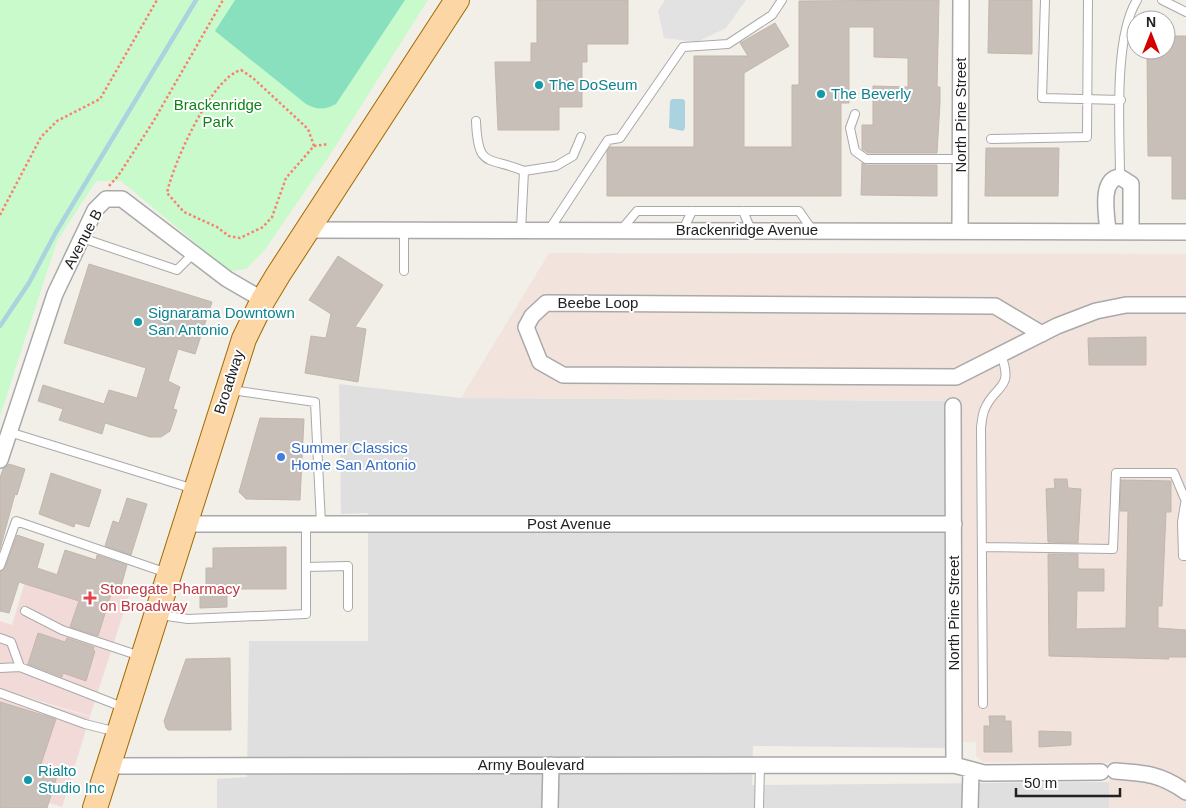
<svg xmlns="http://www.w3.org/2000/svg" width="1186" height="808" font-family="Arial,sans-serif">
<style>
.residential{fill:#e0dfdf}
.commercial{fill:#f2dad9}
.military{fill:#f3e3dd}
.park{fill:#c8facc}
.pitch{fill:#88e0be}
.parking{fill:#e2e2e2}
.water{fill:#aad3df}
.lines{fill:none;stroke-linecap:round;stroke-linejoin:round}
.stream{stroke:#aad3df;stroke-width:4.5}
.building{fill:#c7bfb8;stroke:#c4b6ab}
.service-casing{stroke:#a9a9a9;stroke-width:10}
.minor-casing{stroke:#a9a9a9;stroke-width:18}
.primary-casing{stroke:#a06b00;stroke-width:26}
.path{stroke:#fa8072;stroke-width:2.5;stroke-dasharray:2.5 2.5;stroke-linecap:butt}
.service{stroke:#fff;stroke-width:8}
.minor{stroke:#fff;stroke-width:15}
.primary{stroke:#fcd6a4;stroke-width:24}
.culture-dot{fill:#0f9aa8;stroke:#fff;stroke-width:2}
.shop-dot{fill:#3f7fe0;stroke:#fff;stroke-width:2}
.health-dot{fill:#e0444e;stroke:#fff;stroke-width:2}
.labels{text-anchor:middle;stroke-width:4;stroke-linejoin:round;paint-order:stroke}
.culture-label{font-size:15px;fill:#0d838f;stroke:#fff;text-anchor:start}
.park-label{font-size:15px;fill:#0c8416;stroke:#fff}
.street-label{font-size:15px;fill:#222;stroke:#fff}
.shop-label{font-size:15px;fill:#366cbe;stroke:#fff;text-anchor:start}
.health-label{font-size:15px;fill:#be3a42;stroke:#fff;text-anchor:start}
</style>
<rect width="100%" height="100%" fill="#f2efe9"/>
<path class="residential" d="M339,384L461,398L945,401V748L753,746L752,785L1109,782V808H217V779L247,777L249,641H368V513L341,514Z"/>
<path class="commercial" d="M30,565L129,596L90,716L0,689V621L12,625Z
M0,690L90,717L62,807L0,788Z"/>
<path class="military" d="M549,253L1186,254V808H1109V763L983,762L976,756V742H958L959,401L461,398Z"/>
<path class="park" d="M0,0H428L330,155L264,251L246,269L231,271L222,265L121,181H96L57,241L0,416Z"/>
<path class="pitch" d="M235,0H405L336,104C324,110 318,110 306,104L215,31Z"/>
<path class="parking" d="M665,0H746L726,28L697,42L664,38L658,11Z"/>
<path class="water" d="M672,99H683L685,101V128L683,131L669,128L670,101Z"/>
<g class="lines">
<path class="stream" d="M0,326L29,283L56,232L196,0"/>
</g>
<path class="building" d="M537,0H628V44H587V62H582V107H559V130H498L495,62H531V43H537Z
M939,0L937,87H940V103L937,153H868L862,149V125H873V86L908,87V58L874,57V27H849V103H841V196H607V151L610,147H694V56H748L740,43L775,23L789,46L744,73V147H792V85H799V1Z
M989,0H1032V54L988,53Z
M1166,36H1186V199H1172V156H1148L1147,50H1166Z
M986,148H1059L1058,196H985Z
M862,163L866,165H937V196L861,195Z
M338,256L383,285L355,327L366,329L358,382L305,373L311,336L326,338L331,314L309,300Z
M89,264L212,302L195,354L178,349L168,381L180,387L173,409L177,410L170,431L161,437H150L105,423L102,434L59,420L63,409L38,401L43,385L104,404L109,390L137,398L146,368L64,343Z
M1146,337V365H1089L1088,338Z
M260,418L304,419L300,500L246,499L239,492Z
M9,464L25,469L17,495L15,494L0,549V478L3,469Z
M51,473L101,490L89,527L75,523L74,527L39,514Z
M1054,479H1067L1068,488L1081,489L1078,543L1048,542L1046,489L1055,488Z
M1121,480L1171,481V512H1166L1162,606H1158V628L1186,630V657H1168L1169,659L1049,656L1048,554H1078V569H1104V591H1077L1076,629L1126,628L1128,511H1120Z
M127,498L147,504L131,555L105,546L113,521L119,523Z
M17,535L44,544L37,568L57,575L65,550L96,560L97,555L127,565L120,590L113,588L98,636L70,627L79,601L19,582L9,613L0,611V572L5,568Z
M286,547V589H227V607L200,608V587H206V568H213V548Z
M38,633L65,642L67,638L94,647L93,651H95L86,681L63,673L62,677L28,664Z
M230,658L231,730H168L166,728L164,721L186,659Z
M0,702L56,719L40,767L58,773L47,808H0Z
M989,716H1005V721H1011L1012,752H984V726H990Z
M1039,731L1071,732V745L1039,747Z"/>
<g class="lines">
<defs>
<path id="service" d="M1045,0L1042,98L1121,100
M1162,0L1186,12
M855,114L850,128L855,151L866,159H961
M476,121C478,169 487,156 524,171
M991,139L1087,137L1088,0
M1120,177C1120,131 1113,38 1137,0
M743,211L751,230
M404,230V271
M521,230L524,171L556,166L573,156L581,137
M549,230L608,140L620,138L683,47L728,44L772,15L782,0
M621,230L637,211H799L813,231
M683,230L692,211
M82,238L177,270L194,253
M231,390L315,402L321,524
M9,432L194,489
M1186,498L1182,522L1183,556H1186
M982,547L1113,549L1116,473H1174L1184,497
M0,566L16,521L167,573
M306,567L348,566V607
M25,611L62,630L140,656
M160,615L188,619L306,614V524
M0,638L11,642L20,667
M0,668L20,667L125,708
M0,693L85,724L117,732
M983,704L981,427C982,422 982,416 984,411C993,385 1015,391 1001,355
M759,808L760,765"/>
<path id="minor" d="M308,230L1186,232
M960,231L961,0
M1108,232C1107,216 1099,179 1120,177L1131,184V232
M1042,334L995,306L546,303L532,316L526,327L540,362L563,375L956,377L1057,326L1096,311L1126,305H1186
M953,406L954,765
M0,460L55,294L95,210L106,199H122L227,279L263,300
M184,524H954
M109,766L954,765L984,773L1101,772
M1115,771C1145,773 1161,774 1186,792
M550,808L551,765
M970,808L971,771"/>
<path id="primary" d="M95,808L244,339L263,300L278,275L457,0"/>
</defs>
<use href="#service" class="service-casing"/>
<use href="#minor" class="minor-casing"/>
<use href="#primary" class="primary-casing"/>
<path class="path" d="M241,70L253,78L308,129L314,146L286,178L272,217L263,227L240,238L229,236L217,227L184,212L167,193C173,164 211,78 241,70Z
M314,146L329,144
M109,186L118,176L153,122L223,0
M0,215L41,137L57,121L100,99L157,0"/>
<use href="#service" class="service"/>
<use href="#minor" class="minor"/>
<use href="#primary" class="primary"/>
</g>
<g class="culture-dot">
<circle cx="539" cy="85" r="5"/>
<circle cx="821" cy="94" r="5"/>
<circle cx="138" cy="322" r="5"/>
<circle cx="28" cy="780" r="5"/>
</g>
<circle class="shop-dot" cx="281" cy="457" r="5"/>
<path class="health-dot" d="M87.5 590.5h5v5h5v5h-5v5h-5v-5h-5v-5h5z"/>
<g class="labels">
<g class="culture-label">
<text x="549" y="90">The DoSeum</text>
<text x="831" y="99">The Beverly</text>
<text x="148" y="318">Signarama Downtown<tspan x="148" dy="17">San Antonio</tspan></text>
<text x="38" y="776">Rialto<tspan x="38" dy="17">Studio Inc</tspan></text>
</g>
<g class="park-label">
<text x="218" y="110">Brackenridge<tspan x="218" dy="17">Park</tspan></text>
</g>
<g class="street-label">
<text transform="translate(961 115) rotate(-90)" y="5">North Pine Street</text>
<text x="747" y="235">Brackenridge Avenue</text>
<text transform="translate(83 239) rotate(-62)" y="5">Avenue B</text>
<text x="598" y="308">Beebe Loop</text>
<text transform="translate(229 382) rotate(-72)" y="5">Broadway</text>
<text x="569" y="529">Post Avenue</text>
<text transform="translate(954 613) rotate(-90)" y="5">North Pine Street</text>
<text x="531" y="770">Army Boulevard</text>
</g>
<g class="shop-label">
<text x="291" y="453">Summer Classics<tspan x="291" dy="17">Home San Antonio</tspan></text>
</g>
<g class="health-label">
<text x="100" y="594">Stonegate Pharmacy<tspan x="100" dy="17">on Broadway</tspan></text>
</g>
</g>
<g transform="translate(1151 35)"><circle r="24" fill="#ffffff" stroke="#a7a7a7"/>
<path d="M0-4L9 19L0 12L-9 19Z" fill="#d40000"/>
<text y="-8" font-size="14" font-weight="bold" text-anchor="middle" fill="#222222">N</text>
</g>
<path d="M1016 788v8h104v-8" fill="none" stroke="#222222" stroke-width="2.5"/>
<text x="1024" y="788" font-size="15" fill="#222222" stroke="#ffffff" stroke-width="4" paint-order="stroke">50 m</text>
</svg>
